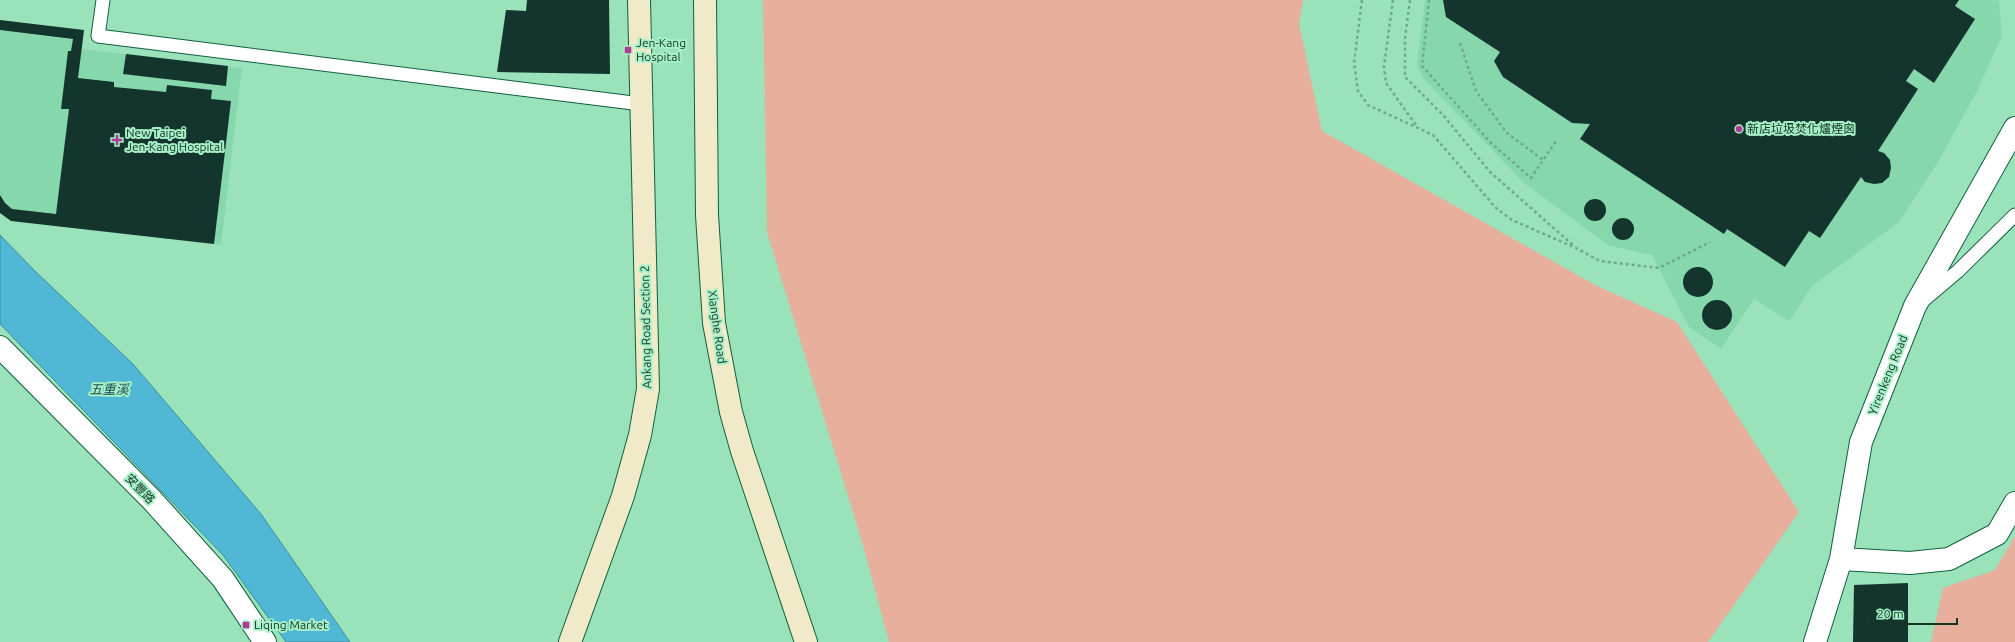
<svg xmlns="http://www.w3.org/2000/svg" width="2015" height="642" font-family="Ubuntu,'Noto Sans TC',sans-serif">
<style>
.built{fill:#86d8ac}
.green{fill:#e7af9c}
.water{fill:#50b7d4;stroke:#3e8f9f}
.building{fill:#13352e}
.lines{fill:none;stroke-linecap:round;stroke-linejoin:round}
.service-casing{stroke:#10603f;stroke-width:15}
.minor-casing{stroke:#10603f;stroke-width:24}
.secondary-casing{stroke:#10603f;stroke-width:24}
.path{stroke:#6faa8a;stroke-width:2.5;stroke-dasharray:3 3;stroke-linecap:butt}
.service{stroke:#fff;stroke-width:13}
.minor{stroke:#fff;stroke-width:22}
.secondary{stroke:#f0eac8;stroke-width:22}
.poi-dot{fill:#b23c93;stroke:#a6f0c7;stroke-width:1.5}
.labels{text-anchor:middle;stroke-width:4;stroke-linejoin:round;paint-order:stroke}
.poi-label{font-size:12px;fill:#153324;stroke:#a6f0c7;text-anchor:start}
.street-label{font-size:12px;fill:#153324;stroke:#a6f0c7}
.water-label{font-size:13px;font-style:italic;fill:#1b4855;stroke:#a6f0c7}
</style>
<rect width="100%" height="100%" fill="#99e2ba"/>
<path class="built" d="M1425,0H1999L2002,36L1977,91L1938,162L1899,222L1812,286L1789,321L1754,299L1721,349L1689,327L1652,255L1608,245L1524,183L1423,78L1417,65Z
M0,30L83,41L82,49L242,68L221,245L11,221L0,213Z"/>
<path class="green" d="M763,0H1303L1299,24L1322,131L1595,285L1677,322L1799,512L1708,642H889L863,545L767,232Z
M2015,536V642H1931L1943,588L1995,570Z"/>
<path class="water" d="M0,235L36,272L133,364L261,514L350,642H286L223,555L0,324Z"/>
<path class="building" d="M527,0H609L610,74L497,72L506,10L526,11Z
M1443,0H1959L1955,6L1975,19L1934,83L1914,69L1906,81L1918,89L1878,151L1884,153L1890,160L1891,168L1889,177L1882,183L1874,184L1865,182L1861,177L1820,238L1809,231L1785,267L1727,229L1724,234L1580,139L1590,124L1572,123L1503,77L1494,61L1500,52L1446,17Z
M0,20L84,30L78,78L114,82V87L166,92L167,85L212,90L211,99L231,101L214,244L11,221L0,213V195L5,203L12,209L56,214L69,109H61L68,51H71L73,39L0,30Z
M126,54L228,66L226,86L123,74Z
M1584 210a11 11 0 1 1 22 0a11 11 0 1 1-22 0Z
M1612 229a11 11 0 1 1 22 0a11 11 0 1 1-22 0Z
M1683 282a15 15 0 1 1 30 0a15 15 0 1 1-30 0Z
M1702 315a15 15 0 1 1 30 0a15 15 0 1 1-30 0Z
M1908,583V642H1853L1854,585Z"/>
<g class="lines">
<defs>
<path id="service" d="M103,0L98,36L641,104
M1925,299L1958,271L2015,215"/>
<path id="minor" d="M0,347L152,500L223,579L265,642
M1841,559L1910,563L1949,559L1997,534L2015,503
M1815,642L1841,559L1861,442L1915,306L2015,128"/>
<path id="secondary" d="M705,0L707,215L714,323L731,412L742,451L806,642
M570,642L623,496L640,435L648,389L639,0"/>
</defs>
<use href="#service" class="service-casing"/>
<use href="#minor" class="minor-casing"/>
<use href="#secondary" class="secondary-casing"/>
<path class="path" d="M1362,0L1354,63L1358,91L1368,105L1433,135L1496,208L1512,220L1576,248L1600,261L1659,268L1710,242
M1393,0L1384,66L1386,83L1418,128
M1410,0L1405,38V77L1443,115L1490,172L1574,246
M1429,0L1422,66L1491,143L1531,178L1556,141
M1460,43L1476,91L1507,133L1543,160"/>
<use href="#service" class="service"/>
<use href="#minor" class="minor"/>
<use href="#secondary" class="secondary"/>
</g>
<g class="poi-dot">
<rect x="624" y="46" width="8" height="8" rx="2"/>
<circle cx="1739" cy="129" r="4"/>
<path d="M115 134h4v4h4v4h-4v4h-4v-4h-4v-4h4z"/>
<rect x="242" y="621" width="8" height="8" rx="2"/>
</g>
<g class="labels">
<g class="poi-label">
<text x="636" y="47">Jen-Kang<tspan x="636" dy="14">Hospital</tspan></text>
<text x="1747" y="133">新店垃圾焚化爐煙囪</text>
<text x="126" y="137">New Taipei<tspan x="126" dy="14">Jen-Kang Hospital</tspan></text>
<text x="254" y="629">Liqing Market</text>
</g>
<g class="street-label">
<text transform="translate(646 327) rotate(-91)" y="4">Ankang Road Section 2</text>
<text transform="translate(717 327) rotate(82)" y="4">Xianghe Road</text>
<text transform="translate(1888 375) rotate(-68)" y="4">Yirenkeng Road</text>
<text transform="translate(140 489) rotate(46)" y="4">安豐路</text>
</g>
<g class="water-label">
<text x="109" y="394">五重溪</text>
</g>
</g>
<path d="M1871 618v6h86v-6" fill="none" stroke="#153324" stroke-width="2"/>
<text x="1877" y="618" font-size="12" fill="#153324" stroke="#a6f0c7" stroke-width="3" paint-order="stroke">20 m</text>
</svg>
